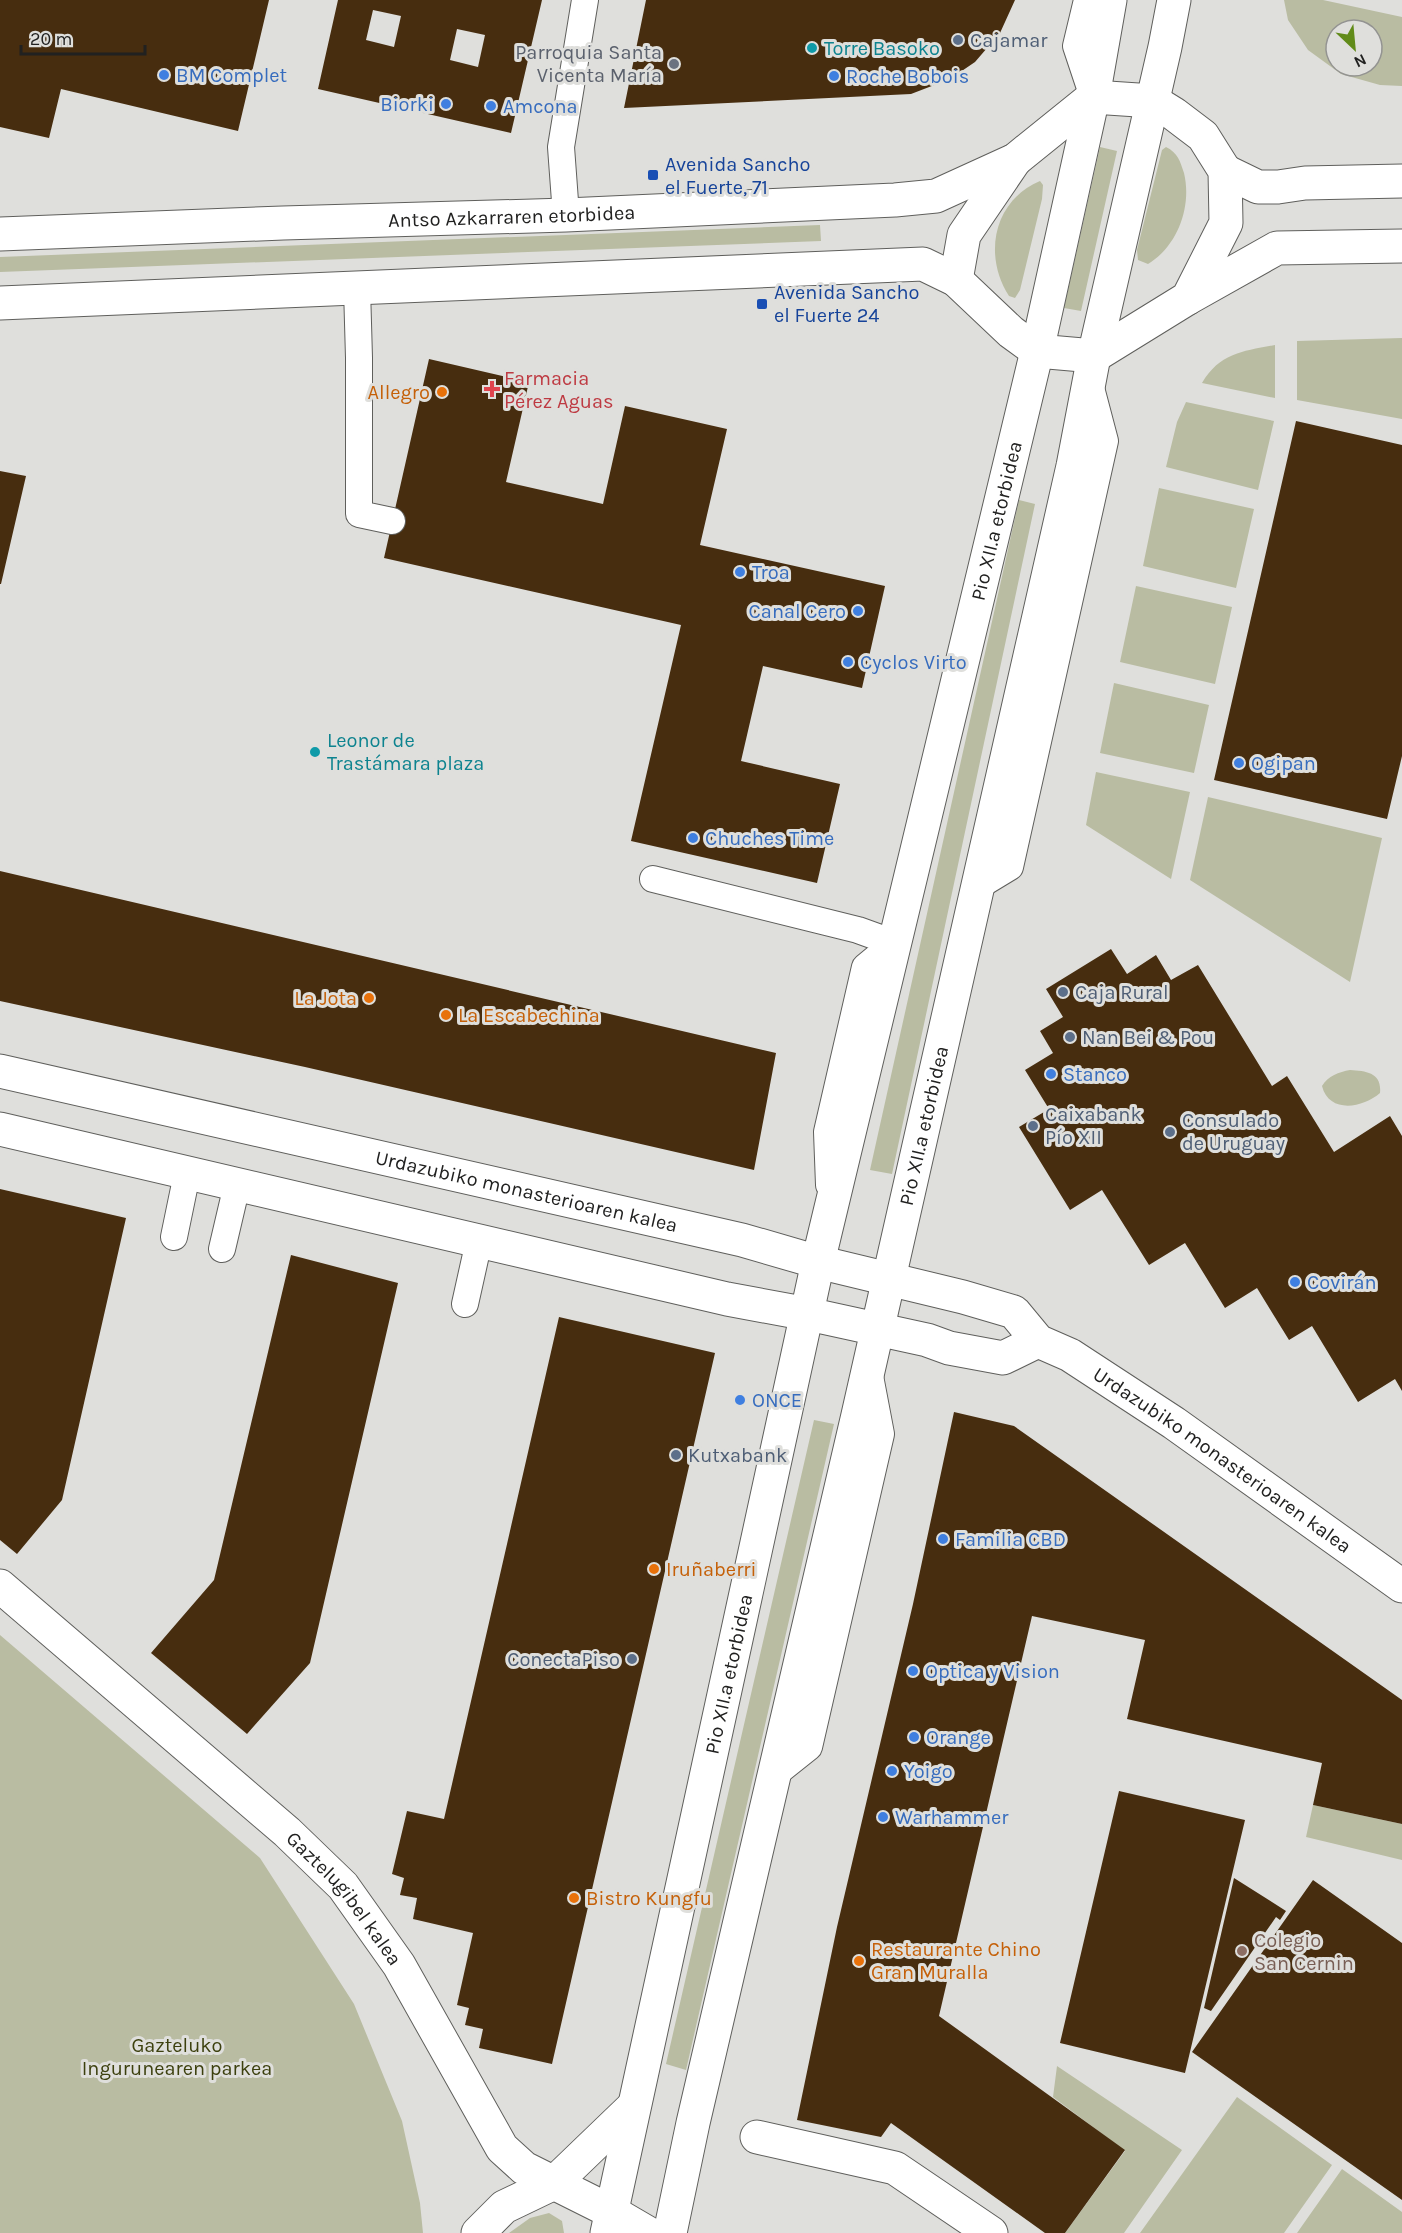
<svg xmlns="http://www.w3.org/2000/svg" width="1402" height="2233" font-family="Karla,sans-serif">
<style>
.green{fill:#b9bca2;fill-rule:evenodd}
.building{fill:#472d0f;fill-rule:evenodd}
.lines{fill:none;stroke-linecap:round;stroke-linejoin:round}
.service-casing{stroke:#5f5f5c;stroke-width:28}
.pedestrian-casing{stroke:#5f5f5c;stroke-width:35}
.minor-casing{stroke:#5f5f5c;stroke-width:35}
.tertiary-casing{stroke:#5f5f5c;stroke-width:35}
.secondary-casing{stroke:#5f5f5c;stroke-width:35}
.service{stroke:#fff;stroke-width:26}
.pedestrian{stroke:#fff;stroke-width:33}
.minor{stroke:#fff;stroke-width:33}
.tertiary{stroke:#fff;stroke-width:33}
.secondary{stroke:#fff;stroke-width:33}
.service-dot{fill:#5c6f8a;stroke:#dfdfdc;stroke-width:2}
.culture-dot{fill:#0f9aa8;stroke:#dfdfdc;stroke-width:2}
.worship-dot{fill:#6b7280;stroke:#dfdfdc;stroke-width:2}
.shop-dot{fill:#3f7fe0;stroke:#dfdfdc;stroke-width:2}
.transit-dot{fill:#1a4fb4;stroke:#dfdfdc;stroke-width:2}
.health-dot{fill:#e0444e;stroke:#dfdfdc;stroke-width:2}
.food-dot{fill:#e8710a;stroke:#dfdfdc;stroke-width:2}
.education-dot{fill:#8d6e63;stroke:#dfdfdc;stroke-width:2}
.labels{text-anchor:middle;stroke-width:6;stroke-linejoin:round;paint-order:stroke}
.service-label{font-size:20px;fill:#4e5e75;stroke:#dfdfdc;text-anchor:start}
.culture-label{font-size:20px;fill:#0d838f;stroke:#dfdfdc;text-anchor:start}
.worship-label{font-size:20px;fill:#5b616d;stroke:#dfdfdc;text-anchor:end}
.shop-label{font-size:20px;fill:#366cbe;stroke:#dfdfdc;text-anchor:start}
.transit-label{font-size:20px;fill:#164399;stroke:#dfdfdc;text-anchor:start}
.street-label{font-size:20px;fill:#212120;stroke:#dfdfdc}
.health-label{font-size:20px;fill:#be3a42;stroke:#dfdfdc;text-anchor:start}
.food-label{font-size:20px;fill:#c56008;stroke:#dfdfdc;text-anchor:start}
.education-label{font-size:20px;fill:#785e54;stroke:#dfdfdc;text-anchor:start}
.park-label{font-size:20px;fill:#3c400e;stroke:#dfdfdc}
</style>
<rect width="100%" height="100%" fill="#dfdfdc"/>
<path class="green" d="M1284,0H1323L1402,17V86L1380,85L1341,74L1308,50L1288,20ZM1336,30H1372V66H1336Z
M1100,147L1117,151L1081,311L1064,308Z
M1166,147C1178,153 1180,161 1184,173C1192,206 1178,246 1148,264L1138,260L1137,250L1162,150Z
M1040,181L1043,185L1042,199L1020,290L1015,298L1009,296C983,256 993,201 1040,181Z
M820,225L821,241L0,272V257Z
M1402,338V419L1297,400V341Z
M1275,345V398L1202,383C1220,353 1243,351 1275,345Z
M1186,402L1274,421L1258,490L1166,467L1177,422Z
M1159,488L1254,509L1236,588L1143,566Z
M1019,500L1035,504L892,1174L870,1170Z
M1136,586L1232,607L1215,684L1120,662Z
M1114,683L1209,705L1194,773L1100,753Z
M1096,772L1190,792L1171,879L1086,825Z
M1208,797L1382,838L1350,982L1190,880Z
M1350,1070C1367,1071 1382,1073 1380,1093C1363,1108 1329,1114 1322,1086C1328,1076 1339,1072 1350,1070Z
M814,1420L834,1424L686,2070L666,2064Z
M0,1635L260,1858L354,2004L402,2121L420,2203L423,2233H0Z
M1313,1805L1402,1824V1860L1306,1837Z
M1057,2066L1182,2150L1124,2233H1065L1125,2151L1053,2097Z
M1237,2097L1332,2165L1284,2233H1140Z
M1342,2169L1402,2212V2233H1297Z
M549,2213L562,2221L564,2233H509L530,2218Z"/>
<path class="building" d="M0,0H269L238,131L61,89L49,138L0,127Z
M338,0H542L511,133L318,89ZM373,10L401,16L394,47L366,40ZM457,29L485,35L478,67L450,60Z
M646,0H1015L1000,33L975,62L950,79L911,94L624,108Z
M429,359L529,382L506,482L603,504L625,406L727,429L700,545L885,586L862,688L763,666L741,761L840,784L817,883L631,841L681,625L384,558Z
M1296,421L1402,445V756L1387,819L1214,780Z
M0,471L26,476L1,584H0Z
M0,871L776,1053L754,1170L305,1067L0,1001Z
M1111,949L1127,974L1156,955L1171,980L1198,965L1272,1086L1287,1076L1334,1152L1390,1116L1402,1136V1391L1395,1379L1358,1402L1312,1326L1289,1340L1257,1288L1225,1308L1185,1243L1149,1265L1102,1190L1070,1210L1019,1127L1049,1109L1025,1070L1053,1053L1040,1031L1063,1017L1046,989Z
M0,1189L126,1218L62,1500L17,1554L0,1540Z
M291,1255L398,1283L310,1663L247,1734L151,1653L214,1580Z
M559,1317L715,1353L552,2064L479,2048L483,2029L465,2025L469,2008L457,2005L473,1933L413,1919L417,1898L400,1895L404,1878L392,1874L407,1811L444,1819Z
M954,1412L1014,1426L1402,1700V1824L1313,1805L1322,1763L1127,1719L1145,1640L1032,1616L939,2016L1125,2150L1065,2233H1045L891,2123L881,2137L797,2120L837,1927L913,1604Z
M1119,1791L1245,1820L1185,2073L1060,2043Z
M1234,1878L1286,1911L1280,1920L1276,1917L1211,2011L1204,2008Z
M1313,1880L1402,1943V2200L1192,2052Z"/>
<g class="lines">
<defs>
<path id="service" d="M1087,0L1076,46L1093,97
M566,215L561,147L585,0
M357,288L359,358V514L392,521
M653,879L858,930L894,943
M977,887L1010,867L1105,441L1090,384
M829,1185L827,1132L865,967L894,943
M174,1237L187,1174
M222,1249L237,1185
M465,1304L479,1241
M774,1775L809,1747L881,1434L870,1376"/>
<path id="pedestrian" d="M757,2137L895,2168L991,2233"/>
<g id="minor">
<path id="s1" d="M0,1586L287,1832L343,1886L399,1965L502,2148L524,2168L612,2212L648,2233"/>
<path d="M478,2233L504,2207L554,2183L633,2107"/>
</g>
<g id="tertiary">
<path d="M1225,171L1258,187H1278L1305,183L1402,181"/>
<path d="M1188,298L1277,248L1402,246"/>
<path id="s2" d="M0,1071L742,1240L818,1262L963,1297L1014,1312L1038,1341L1070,1355L1174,1423L1402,1586"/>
<path d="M0,1129L727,1299L808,1314L927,1340L949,1348L1003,1358L1038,1341"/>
</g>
<g id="secondary">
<path id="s3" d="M0,234L283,223L566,215L895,200L936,196L1015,160L1093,97L1153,101L1174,114L1203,136L1225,171L1226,223L1188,298L1094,356L1037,351L1011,332L956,280L923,264L0,303"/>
<path d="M956,280L964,235L1015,160"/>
<path id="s4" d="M607,2233L818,1262L1037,351L1093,97L1110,0"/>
<path id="s5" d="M670,2233L693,2123L858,1415L1073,466L1094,356L1165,47L1174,0"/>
</g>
</defs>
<use href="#service" class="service-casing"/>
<use href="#pedestrian" class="pedestrian-casing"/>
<use href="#minor" class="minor-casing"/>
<use href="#tertiary" class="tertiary-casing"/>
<use href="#secondary" class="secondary-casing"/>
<use href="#service" class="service"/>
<use href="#pedestrian" class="pedestrian"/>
<use href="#minor" class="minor"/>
<use href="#tertiary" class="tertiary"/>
<use href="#secondary" class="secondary"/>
</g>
<g class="service-dot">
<circle cx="958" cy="40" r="6"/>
<circle cx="1063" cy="992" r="6"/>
<circle cx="1070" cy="1037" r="6"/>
<circle cx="1033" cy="1126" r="6"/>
<circle cx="1170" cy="1132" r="6"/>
<circle cx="676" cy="1455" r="6"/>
<circle cx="632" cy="1659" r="6"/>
</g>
<g class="culture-dot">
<circle cx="812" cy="48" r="6"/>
<circle cx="315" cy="752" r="6"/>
</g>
<circle class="worship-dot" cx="674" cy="64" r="6"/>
<g class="shop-dot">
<circle cx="164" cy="75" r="6"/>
<circle cx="834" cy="76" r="6"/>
<circle cx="446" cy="104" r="6"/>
<circle cx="491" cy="106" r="6"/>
<circle cx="740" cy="572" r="6"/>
<circle cx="858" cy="611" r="6"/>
<circle cx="848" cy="662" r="6"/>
<circle cx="1239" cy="763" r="6"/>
<circle cx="693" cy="838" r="6"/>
<circle cx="1051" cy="1074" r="6"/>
<circle cx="1295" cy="1282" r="6"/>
<circle cx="740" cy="1400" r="6"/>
<circle cx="943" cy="1539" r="6"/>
<circle cx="913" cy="1671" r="6"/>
<circle cx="914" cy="1737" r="6"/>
<circle cx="892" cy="1771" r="6"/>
<circle cx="883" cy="1817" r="6"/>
</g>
<g class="transit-dot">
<rect x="647" y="169" width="12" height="12" rx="3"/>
<rect x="756" y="298" width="12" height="12" rx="3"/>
</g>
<path class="health-dot" d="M489 380h6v6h6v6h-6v6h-6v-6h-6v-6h6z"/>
<g class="food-dot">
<circle cx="442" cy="392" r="6"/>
<circle cx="369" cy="998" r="6"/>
<circle cx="446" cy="1015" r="6"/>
<circle cx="654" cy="1569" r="6"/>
<circle cx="574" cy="1898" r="6"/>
<circle cx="859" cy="1961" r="6"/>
</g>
<circle class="education-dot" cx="1242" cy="1951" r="6"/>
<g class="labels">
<g class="service-label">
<text x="970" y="47">Cajamar</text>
<text x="1075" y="999">Caja Rural</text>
<text x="1082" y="1044">Nan Bei &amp; Pou</text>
<text x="1045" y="1121">Caixabank<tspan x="1045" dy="23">Pío XII</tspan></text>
<text x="1182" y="1127">Consulado<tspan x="1182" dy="23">de Uruguay</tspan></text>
<text x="688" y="1462">Kutxabank</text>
<text x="620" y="1666" text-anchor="end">ConectaPiso</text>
</g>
<g class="culture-label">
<text x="824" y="55">Torre Basoko</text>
<text x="327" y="747">Leonor de<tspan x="327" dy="23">Trastámara plaza</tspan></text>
</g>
<g class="worship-label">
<text x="662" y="59">Parroquia Santa<tspan x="662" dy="23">Vicenta María</tspan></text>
</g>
<g class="shop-label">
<text x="176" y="82">BM Complet</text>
<text x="846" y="83">Roche Bobois</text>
<text x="434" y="111" text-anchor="end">Biorki</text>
<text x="503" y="113">Amcona</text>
<text x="752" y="579">Troa</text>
<text x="846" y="618" text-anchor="end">Canal Cero</text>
<text x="860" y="669">Cyclos Virto</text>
<text x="1251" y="770">Ogipan</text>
<text x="705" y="845">Chuches Time</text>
<text x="1063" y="1081">Stanco</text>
<text x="1307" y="1289">Covirán</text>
<text x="752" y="1407">ONCE</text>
<text x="955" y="1546">Familia CBD</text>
<text x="925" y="1678">Optica y Vision</text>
<text x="926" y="1744">Orange</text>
<text x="904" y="1778">Yoigo</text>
<text x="895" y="1824">Warhammer</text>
</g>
<g class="transit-label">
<text x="665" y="171">Avenida Sancho<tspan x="665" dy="23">el Fuerte, 71</tspan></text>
<text x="774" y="299">Avenida Sancho<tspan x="774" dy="23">el Fuerte 24</tspan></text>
</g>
<g class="street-label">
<text dy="7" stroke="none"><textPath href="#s3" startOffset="512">Antso Azkarraren etorbidea</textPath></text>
<text dy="7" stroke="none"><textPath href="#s4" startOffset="1756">Pio XII.a etorbidea</textPath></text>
<text dy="7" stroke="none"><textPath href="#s5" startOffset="1136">Pio XII.a etorbidea</textPath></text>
<text dy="7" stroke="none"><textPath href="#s2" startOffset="540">Urdazubiko monasterioaren kalea</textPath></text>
<text dy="7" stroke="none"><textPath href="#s2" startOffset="1300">Urdazubiko monasterioaren kalea</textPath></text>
<text dy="7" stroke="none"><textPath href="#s4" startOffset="572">Pio XII.a etorbidea</textPath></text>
<text dy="7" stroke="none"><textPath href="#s1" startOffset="466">Gaztelugibel kalea</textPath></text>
</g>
<g class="health-label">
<text x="504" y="385">Farmacia<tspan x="504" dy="23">Pérez Aguas</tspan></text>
</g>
<g class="food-label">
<text x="430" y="399" text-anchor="end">Allegro</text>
<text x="357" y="1005" text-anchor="end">La Jota</text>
<text x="458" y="1022">La Escabechina</text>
<text x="666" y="1576">Iruñaberri</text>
<text x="586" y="1905">Bistro Kungfu</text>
<text x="871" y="1956">Restaurante Chino<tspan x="871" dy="23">Gran Muralla</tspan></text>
</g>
<g class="education-label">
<text x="1254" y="1947">Colegio<tspan x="1254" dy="23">San Cernin</tspan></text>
</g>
<g class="park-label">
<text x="177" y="2052">Gazteluko<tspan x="177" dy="23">Ingurunearen parkea</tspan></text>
</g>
</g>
<g transform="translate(1354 48) rotate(154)"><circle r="28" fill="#dfdfdc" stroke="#939391" stroke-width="1.5"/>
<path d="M0-4.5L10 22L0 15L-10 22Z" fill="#618b19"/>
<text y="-9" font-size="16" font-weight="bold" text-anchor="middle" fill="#212120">N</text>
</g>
<path d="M21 45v9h124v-9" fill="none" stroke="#212120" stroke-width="3"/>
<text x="30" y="45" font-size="18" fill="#212120" stroke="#dfdfdc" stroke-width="4.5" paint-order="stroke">20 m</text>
</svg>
